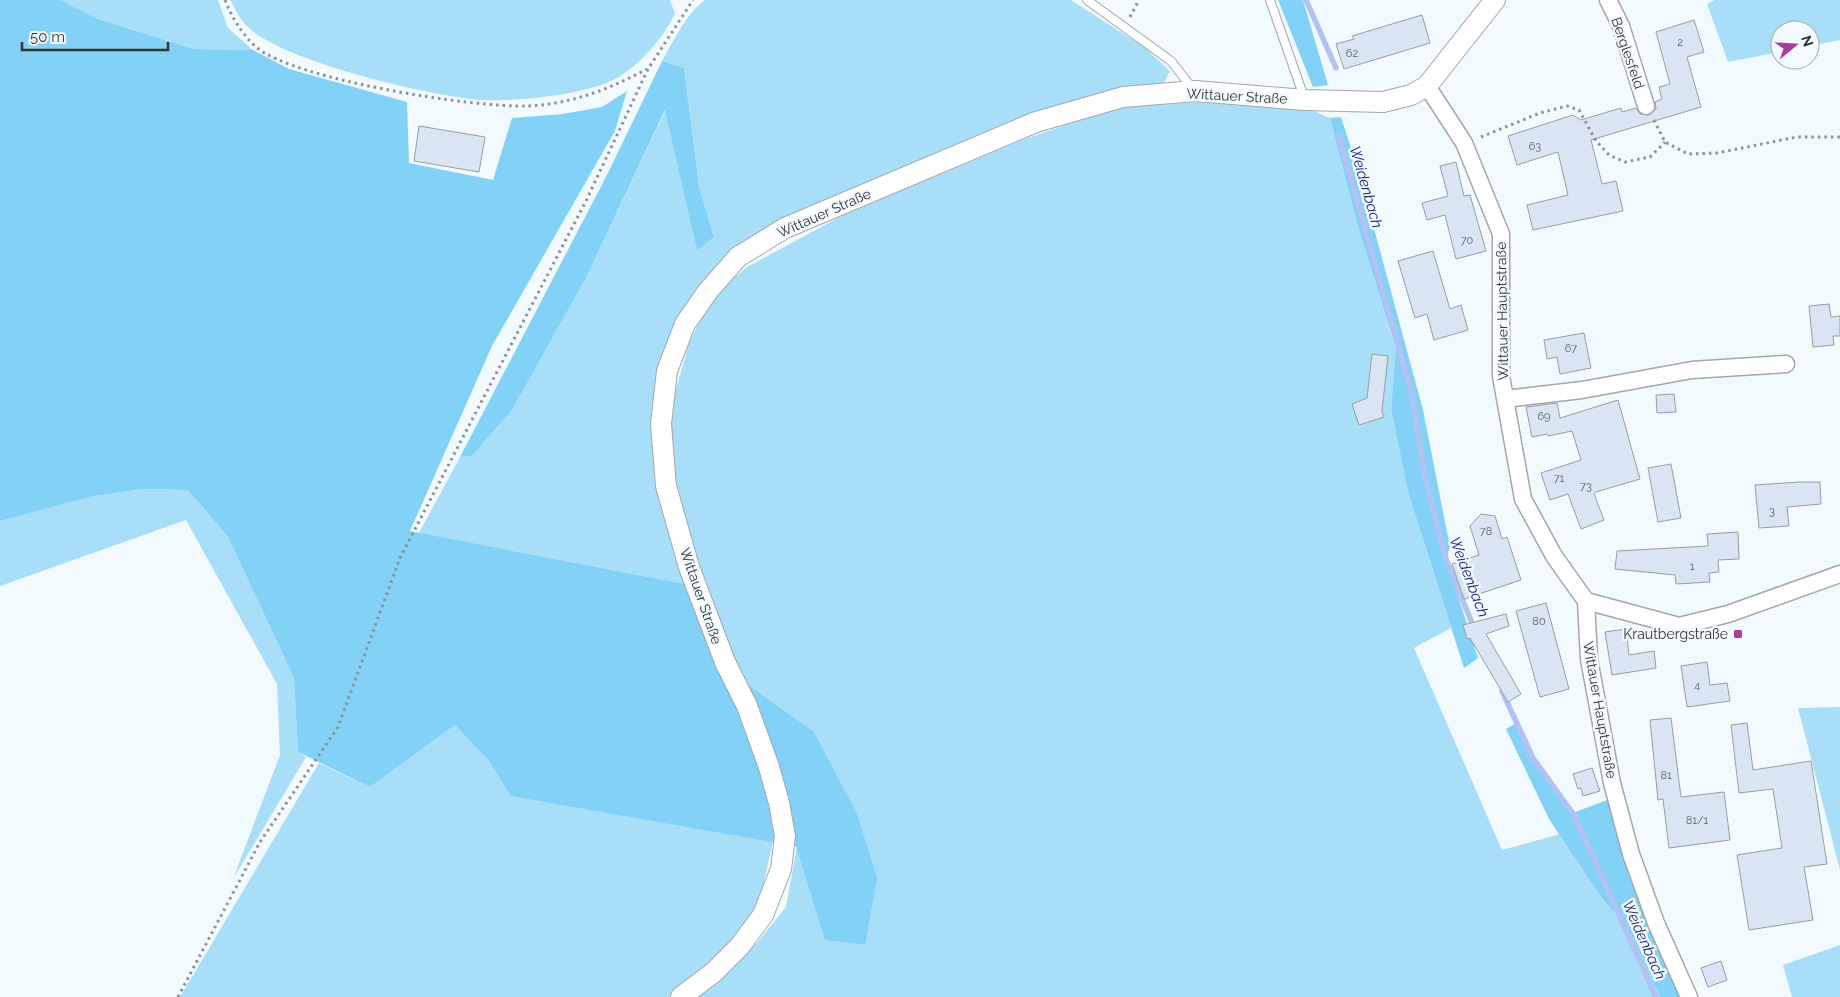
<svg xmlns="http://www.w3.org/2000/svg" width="1840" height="997" font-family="Raleway,sans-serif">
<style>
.green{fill:#a9def8}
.forest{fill:#82d1f6}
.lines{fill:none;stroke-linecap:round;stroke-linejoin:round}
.stream{stroke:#b2c2f2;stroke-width:5.5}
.building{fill:#d9e5f3;stroke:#989da2}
.service-casing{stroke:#a2a8ab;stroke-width:10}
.minor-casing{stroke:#a2a8ab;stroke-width:19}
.tertiary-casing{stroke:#a2a8ab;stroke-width:22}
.path{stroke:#8d9294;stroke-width:3;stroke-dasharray:2.5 4;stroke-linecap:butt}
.service{stroke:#fff;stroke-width:8}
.minor{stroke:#fff;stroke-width:16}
.tertiary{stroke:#fff;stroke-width:20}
.poi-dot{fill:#a93b9a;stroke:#f3fafd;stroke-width:2}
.labels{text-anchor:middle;stroke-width:5;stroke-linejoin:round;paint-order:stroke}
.number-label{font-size:11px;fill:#5c6266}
.street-label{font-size:14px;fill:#333637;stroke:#f3fafd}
.poi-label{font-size:14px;fill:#333637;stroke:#f3fafd;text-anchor:end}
.water-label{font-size:15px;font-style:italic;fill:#1c237c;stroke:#f3fafd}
</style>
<rect width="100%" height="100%" fill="#f3fafd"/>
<path class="green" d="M60,0H218L228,28L253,50L194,49L98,19Z
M230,0H670L675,14C662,39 642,63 617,78C587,95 515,102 480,100C430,96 274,60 244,23C238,16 234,7 230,0Z
M705,0H1071L1144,47L1170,71L1164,83L1150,85L743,247L656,381L652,437L658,493L685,584L419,533L460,457L472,456L512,410L586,278L666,109L697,249L714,237L699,187L684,68L662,61C674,40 686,14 705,0Z
M1715,0H1840V40L1810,46V30H1780V52L1728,62L1707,4Z
M1230,100L1302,106L1330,118L1356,220L1396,350L1391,409L1408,492L1451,628L1414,648L1502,850L1560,834L1603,900L1626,924L1660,997H697L757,943L786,907L797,846L825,940L865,945L741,680L680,510L665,427L690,341L702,316L719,291L747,267L847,213L1020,141L1062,126L1124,107Z
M143,489L188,490L228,537L294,678L298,752L306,757L233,879L280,755L277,684L186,520L0,586V521L94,496Z
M1840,707V870L1798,708Z
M455,725L489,761L510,796L773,841L763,887L753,920L719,957L669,997H180L319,763L370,787Z
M1840,945V997H1792L1783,965Z"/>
<path class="forest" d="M0,0H60L98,19L194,49L253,50L289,69L407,102L409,163L493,180L512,118L563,114L602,107L627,91L615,131L492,346L410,531L685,584L724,668L814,732L857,814L877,878L865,945L825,940L796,846L510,796L489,761L455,725L370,787L298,752L294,678L228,537L188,490L143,489L94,496L0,521Z
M1278,0H1303L1328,85L1313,87Z
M662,61L684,68L699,187L714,237L697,250L665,110L586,278L512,410L472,456L460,457L608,173Z
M1341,117L1359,173L1423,410L1450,547L1446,559L1478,658L1464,668L1408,492L1391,409L1396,349L1356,220L1330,118Z
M1518,722L1534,757L1575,812L1610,799L1629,877L1681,997H1660L1626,924L1603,900L1549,819L1506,729Z"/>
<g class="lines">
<path class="stream" d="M1306,0L1336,68
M1339,136L1411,391L1425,477L1446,559L1474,628
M1502,691L1533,758L1574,815L1656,997"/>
</g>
<path class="building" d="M1422,15L1430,43L1344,69L1336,44L1354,39L1352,36Z
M1694,20L1704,52L1687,57L1701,107L1591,140L1602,184L1616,181L1623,211L1533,230L1527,205L1568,195L1558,152L1517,165L1508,136L1573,115L1581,120L1621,108L1622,112L1636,108L1640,114L1649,115L1656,109L1655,102L1662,99L1659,87L1670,84L1656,32Z
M419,126L485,137L479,172L414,161Z
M1456,162L1464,196L1470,195L1486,251L1456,259L1445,215L1427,220L1422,203L1448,196L1440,166Z
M1433,251L1450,309L1461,305L1468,330L1434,340L1427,314L1415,318L1398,261Z
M1829,304L1831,317L1840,316V336H1833L1834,345L1813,347L1809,306Z
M1584,333L1591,368L1560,374L1557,357L1547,359L1544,340Z
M1372,354L1388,356L1382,411L1384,417L1359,425L1352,404L1367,398Z
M1674,394L1676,412L1657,413L1656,395Z
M1618,400L1640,479L1596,492L1594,494L1604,520L1581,529L1568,494L1550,500L1541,473L1581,460L1572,431L1548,436L1547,434L1532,437L1526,407L1557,403L1560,418Z
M1671,464L1681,518L1658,522L1648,468Z
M1799,482H1820L1821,504L1787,507L1789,526L1759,528L1755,485Z
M1481,514L1495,516L1502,539L1507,537L1521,580L1464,599L1452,564L1479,555L1470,526Z
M1738,532L1739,559L1718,560L1719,572L1709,573L1710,582L1676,584L1675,575L1615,569L1617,551L1708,546L1707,534Z
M1546,603L1569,689L1540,697L1516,611Z
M1506,614L1509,626L1486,634L1521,694L1508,702L1470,638L1467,639L1463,625Z
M1626,629L1629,655L1654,651L1656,668L1612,675L1605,632Z
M1707,662L1710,685L1727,683L1730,701L1687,707L1681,666Z
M1671,718L1681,797L1724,792L1730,840L1669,848L1663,799L1658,800L1650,720Z
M1747,723L1753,770L1811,761L1827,864L1804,867L1813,920L1749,930L1737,855L1782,848L1773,789L1739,793L1731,725Z
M1592,768L1600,791L1583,796L1581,788L1578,789L1573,774Z
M1721,961L1727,980L1708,987L1701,968Z"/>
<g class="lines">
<defs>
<path id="service" d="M1087,0L1171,61L1192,88
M1270,0L1305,100"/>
<path id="minor" d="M1608,0L1621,26L1646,106
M1427,86L1464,143L1501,234V376L1523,499L1554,556L1586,601L1589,659L1612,783L1631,854L1656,923L1689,997
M1505,399L1582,390L1692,370L1786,364
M1586,601L1679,626L1728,614L1840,574"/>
<path id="tertiary" d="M681,997L714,972L740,946L763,915L781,869L785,836L779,803L769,767L747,706L725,662L689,567L666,486L661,424L667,371L685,324L708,291L738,257L785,228L1036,122L1123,97L1195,91L1305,100L1383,102L1411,95L1427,86L1495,0"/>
</defs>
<use href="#service" class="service-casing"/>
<use href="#minor" class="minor-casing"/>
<use href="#tertiary" class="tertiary-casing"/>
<path class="path" d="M225,0C232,18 242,34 256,47C295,80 475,108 528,106C571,104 610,89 647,69
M1130,17L1139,0
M1654,120L1665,142L1688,154L1717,153L1797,137H1840
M1481,137L1540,113L1567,106L1579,110L1596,141L1609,155L1625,162L1650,157L1665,142
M178,997L260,842L338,727L400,558L586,201L648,69L693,0"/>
<use href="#service" class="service"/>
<use href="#minor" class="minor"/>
<use href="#tertiary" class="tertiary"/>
</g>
<rect class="poi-dot" x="1733" y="629" width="10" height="10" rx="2.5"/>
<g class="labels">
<g class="number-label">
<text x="1680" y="46">2</text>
<text x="1352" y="57">62</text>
<text x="1535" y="150">63</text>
<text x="1467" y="244">70</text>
<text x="1571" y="352">67</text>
<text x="1544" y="420">69</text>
<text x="1559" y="482">71</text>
<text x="1586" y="490">73</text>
<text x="1772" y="515">3</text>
<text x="1486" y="535">78</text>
<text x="1692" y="570">1</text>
<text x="1539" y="625">80</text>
<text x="1697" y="689">4</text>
<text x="1666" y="779">81</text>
<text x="1697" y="824">81/1</text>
</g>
<g class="street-label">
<text transform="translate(1628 53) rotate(71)" y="5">Berglesfeld</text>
<text transform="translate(1237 96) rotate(3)" y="5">Wittauer Straße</text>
<text transform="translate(824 213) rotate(-24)" y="5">Wittauer Straße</text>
<text transform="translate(1502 311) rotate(-91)" y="5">Wittauer Hauptstraße</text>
<text transform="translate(701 596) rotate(71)" y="5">Wittauer Straße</text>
<text transform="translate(1600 710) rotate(80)" y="5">Wittauer Hauptstraße</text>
</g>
<g class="poi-label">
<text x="1728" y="639">Krautbergstraße</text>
</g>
<g class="water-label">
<text transform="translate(1366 187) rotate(74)" y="5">Weidenbach</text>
<text transform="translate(1469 577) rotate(69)" y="5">Weidenbach</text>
<text transform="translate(1644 940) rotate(66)" y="5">Weidenbach</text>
</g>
</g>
<g transform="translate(1795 45) rotate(72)"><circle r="24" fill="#f3fafd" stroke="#a6acae"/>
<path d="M0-4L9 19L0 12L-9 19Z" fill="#a93b9a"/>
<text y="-8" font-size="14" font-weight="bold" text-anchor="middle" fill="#333637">N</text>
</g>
<path d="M22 42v8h146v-8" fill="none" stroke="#333637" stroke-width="2.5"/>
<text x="30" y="42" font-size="15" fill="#333637" stroke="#f3fafd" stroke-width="4" paint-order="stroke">50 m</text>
</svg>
